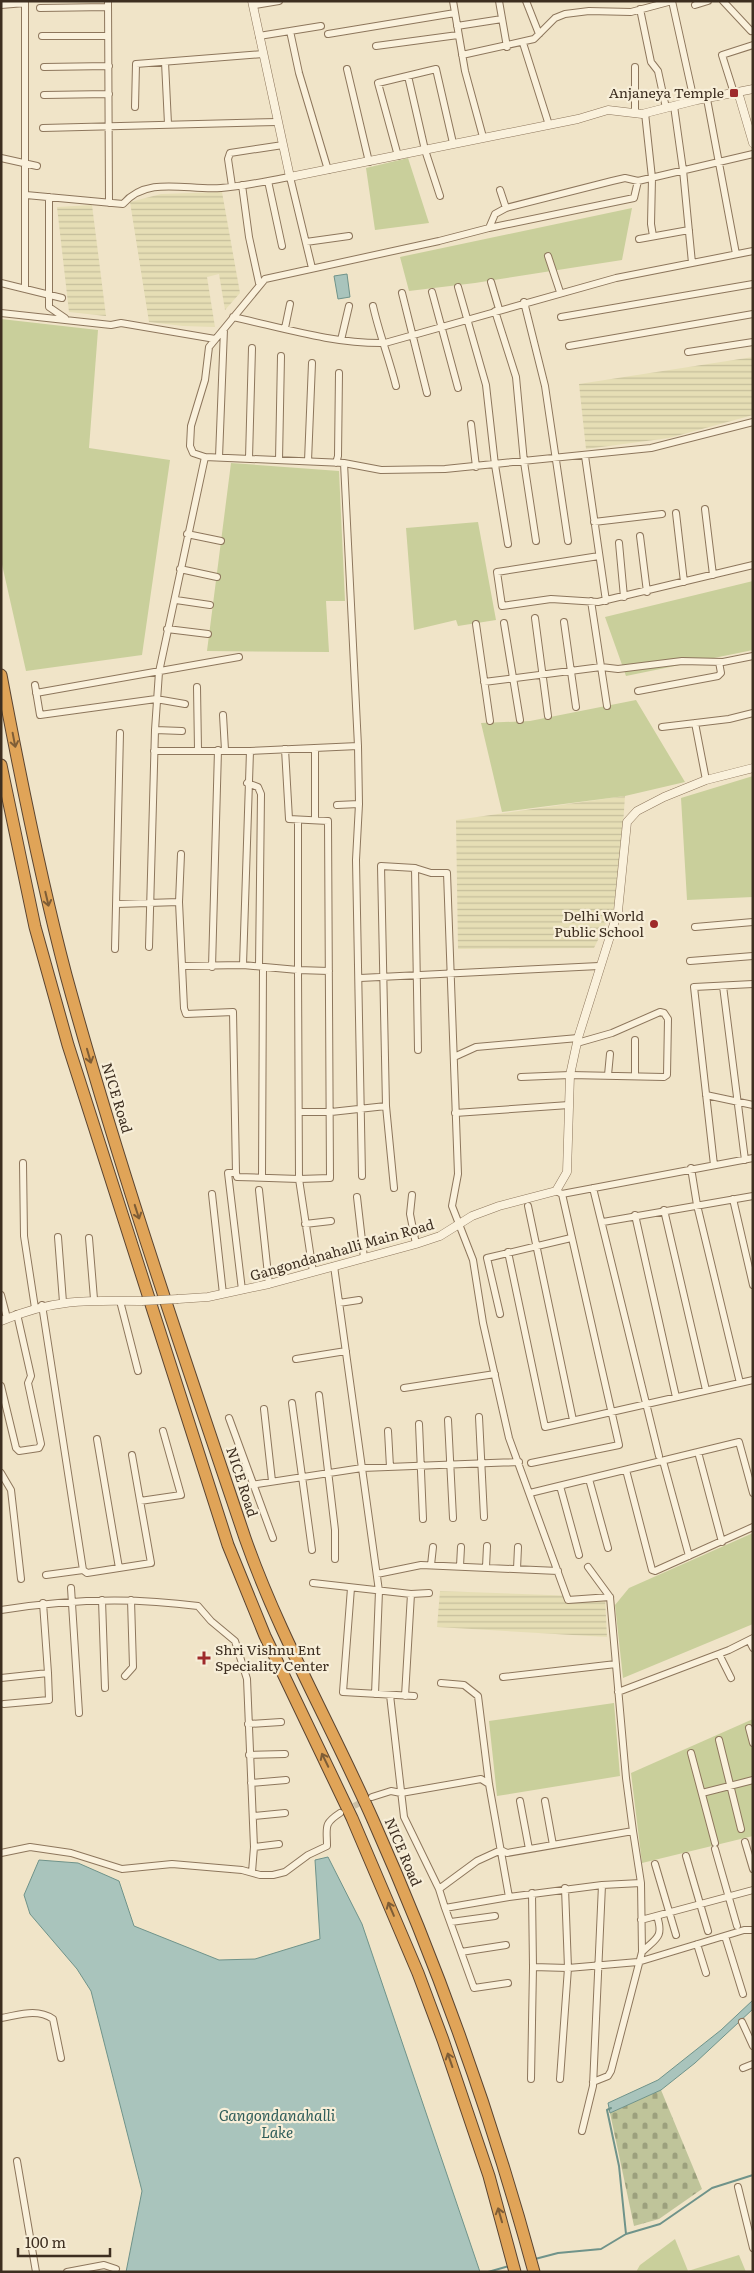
<svg xmlns="http://www.w3.org/2000/svg" width="754" height="2273" font-family="Literata,serif">
<style>
.farmland{fill:url(#farmland-rules)}
.grass{fill:#c9cf9b}
.cemetery{fill:url(#cemetery-stones)}
.water{fill:#a9c4bc;stroke:#6f938a}
.lines{fill:none;stroke-linecap:round;stroke-linejoin:round}
.stream{stroke:#6f938a;stroke-width:2}
.minor-tunnel{stroke:#ccc0a6;stroke-width:6;stroke-dasharray:6 3;stroke-linecap:butt}
.minor-casing{stroke:#8d765c;stroke-width:8}
.tertiary-casing{stroke:#8d765c;stroke-width:9}
.motorway-casing{stroke:#5b4430;stroke-width:13}
.minor{stroke:#faf1dc;stroke-width:6}
.tertiary{stroke:#faf1dc;stroke-width:8}
.motorway{stroke:#e0a458;stroke-width:11}
.tertiary-bridge-casing{stroke:#8d765c;stroke-width:9;stroke-linecap:butt}
.tertiary-bridge{stroke:#faf1dc;stroke-width:8}
.oneway{stroke:#7e5d36}
.poi-dot{fill:#9e2a2b;stroke:#f7eed8;stroke-width:2}
.labels{text-anchor:middle;stroke-width:4.5;stroke-linejoin:round;paint-order:stroke}
.poi-label{font-size:14px;fill:#3d2e20;stroke:#f7eed8;text-anchor:end}
.street-label{font-size:14px;fill:#3d2e20;stroke:#f7eed8}
.water-label{font-size:15px;font-style:italic;fill:#2f5d5a;stroke:#f7eed8}
</style>
<defs>
<pattern id="farmland-rules" width="6" height="5" patternUnits="userSpaceOnUse" patternTransform="scale(1.25)"><rect width="6" height="5" fill="#e6deb5"/><path d="M0 2.5h6" fill="none" stroke="#c6bf9b"/></pattern>
<pattern id="cemetery-stones" width="16" height="16" patternUnits="userSpaceOnUse" patternTransform="scale(1.25)"><rect width="16" height="16" fill="#bfc49a"/><path d="M2 7V4a2 2 0 0 1 4 0v3zM10 15v-3a2 2 0 0 1 4 0v3z" fill="#9ca07d"/></pattern>
</defs>
<rect width="100%" height="100%" fill="#f0e4c8"/>
<path class="farmland" d="M222,192L240,293L225,310L219,274L207,277L215,327L183,326L149,322L130,202L161,194Z
M92,205L106,316L69,312L57,207Z
M753,357V415L669,438L586,449L579,384Z
M625,796L618,899L594,948L458,949L456,820Z
M440,1591L605,1597L607,1637L437,1627Z"/>
<path class="grass" d="M408,158L429,223L375,230L366,168Z
M632,208L622,260L475,283L409,291L400,257Z
M1,319L98,330L89,448L170,460L142,655L26,671L1,560Z
M231,463L339,471L345,601H326L329,652L207,651Z
M478,522L496,620L458,626L456,620L414,630L406,528Z
M753,581V650L626,676L605,617Z
M636,700L685,782L625,796L502,812L481,723L530,721Z
M753,776V897L687,900L681,798Z
M753,1533V1624L623,1678L615,1605L629,1588Z
M614,1703L620,1776L497,1796L489,1721Z
M753,1719V1836L642,1863L631,1773Z
M675,2239L688,2271L739,2255L746,2272H636L640,2265Z"/>
<path class="cemetery" d="M661,2090L702,2189L659,2219L634,2226L610,2113Z"/>
<path class="water" d="M347,274L350,297L338,299L334,276Z
M328,1857L362,1924L480,2272H126L142,2191L91,1991L77,1969L30,1914L24,1895L39,1860L78,1863L119,1881L134,1926L219,1960L255,1959L320,1939L315,1860Z
M753,2000V2009L695,2063L661,2090L610,2113L608,2103L658,2080L721,2030Z"/>
<g class="lines">
<path class="stream" d="M626,2234L660,2224L712,2188L753,2175
M535,2259L558,2253L601,2249L626,2234L619,2166L607,2110L611,2108
M488,2272L509,2266"/>
<path class="minor-tunnel" d="M346,1810L372,1797"/>
<defs>
<path id="minor" d="M25,1V289
M108,1L109,203
M453,1L465,71L483,137
M499,1L507,47
M526,1L539,34
M672,1L693,96L697,100
M723,1L751,31
M1,5L25,3
M255,5L279,1
M695,5L708,1
M40,8L108,7
M640,9L651,62L658,71L666,108
M457,26L502,19
M290,31L299,73L328,170
M328,34L455,13
M42,36H108
M259,36L321,26
M523,43L549,125
M376,46L458,35
M462,55L534,39L555,18L565,14L589,11L631,12L672,1
M165,62L168,124
M44,67L109,66
M635,67V113
M347,69L369,162
M408,76L425,150L440,196
M734,93L722,55L753,45
M44,95L109,94
M707,99L736,254
M674,106L683,170L692,263
M135,107L136,64L263,54
M645,113L652,178L651,224L653,236
M43,128L277,122
M753,154L638,181L625,178L612,181L506,208L495,214L489,228L439,241L265,279L209,347L205,380L191,426L190,446L193,453L205,457L344,463L381,470L445,469L651,448L753,422
M398,156L378,83L436,69L453,143
M1,158L37,166
M268,181L282,246
M242,185L249,237L259,283
M232,186L228,159L230,153L283,145
M500,190L506,208
M26,195L123,204C148,175 188,191 221,188C245,186 267,181 290,177L312,268
M49,197V307L65,318
M489,228L634,198L638,181
M639,239L689,230
M306,242L349,236
M548,256L560,292
M491,282L499,309
M1,283L62,298
M458,287L486,385L495,465L508,544
M432,292L458,388
M402,293L427,393
M524,302L545,386L568,541
M373,306C379,333 389,358 396,386
M495,311L516,377L524,462L536,541
M1,313L111,325L121,323L215,339
M233,317C283,328 334,344 385,343L616,278L753,251
M561,317L753,284
M285,328L290,304
M341,340L349,306
M569,346L753,314
M688,352L753,342
M471,424L476,467
M585,456L606,601
M219,457L224,329
M249,458L252,348
M279,460L281,356
M308,461L312,363
M336,463L338,456L339,373
M344,463L358,746L359,804L356,860L362,1176
M705,509L713,575
M676,513L684,582
M594,522L662,514
M187,534L221,541
M640,536L647,592
M619,543L624,597
M599,556L497,572L502,606L551,599L598,602L753,565
M180,569L217,577
M176,600L210,605
M591,601L607,706
M535,618L548,716
M564,622L576,707
M504,623L520,720
M476,624L490,721
M167,629L208,634
M484,682L601,667L618,669L682,661L723,662L753,656
M35,685L40,715L156,699L185,704
M197,687L198,750
M638,691L718,676L721,673L719,662
M36,693L239,657
M223,715L225,750
M695,723L706,780
M662,727L729,719L753,713
M155,730L182,731
M154,751H250L358,746
M247,783L258,787L261,794L259,966
M337,805L359,804
M298,820V970L329,971
M315,820V749
M181,854L179,902L182,966L243,965L250,751
M117,904L179,902
M695,927L753,922
M149,947L155,730L159,672L205,457
M115,949L120,733
M690,961L753,956
M243,965L298,970L299,1179L330,1178L328,821L289,819L285,749
M182,966L184,1008L186,1014L233,1012L236,1173H228L242,1290
M212,967L218,750
M360,978L599,966
M723,986L745,1160
M635,1040V1076
M454,1057L476,1047L578,1038
M608,1075L610,1054
M521,1077L570,1075L664,1077L667,1075L668,1019L664,1013L660,1012L612,1033L577,1043
M706,1095L753,1105
M386,1106L394,1188
M300,1112H331L386,1106L381,866L415,868L418,1050
M455,1113L569,1105
M23,1163L24,1236L35,1308
M714,1165L694,987L753,984
M691,1168L697,1205L740,1383
M236,1173L237,1177L299,1179L313,1272
M262,1177L263,967
M593,1188L659,1456
M259,1190L269,1284
M212,1194L223,1294
M562,1194L753,1158
M412,1195L410,1214L416,1244
M357,1197L364,1258
M733,1199L753,1285
M528,1206L573,1420
M664,1210L706,1390
M635,1215L676,1397
M603,1222L753,1196
M305,1224L331,1221
M58,1237L63,1302
M89,1238L94,1299
M508,1252L545,1427L753,1380
M334,1266L379,1591L375,1694
M1,1295L7,1318
M120,1301L138,1371
M339,1303L359,1300
M42,1305L83,1570L87,1573L151,1563L132,1455
M500,1314L487,1258L571,1238
M296,1359L346,1351
M1,1386L16,1448L19,1451L39,1448L41,1444L28,1383L31,1376L17,1314
M404,1388L495,1374
M319,1395L335,1530V1559
M292,1403L312,1550
M264,1409L272,1481
M479,1417L484,1517
M229,1418L273,1538
M448,1420L453,1518
M419,1424L423,1519
M388,1431L390,1467
M97,1439L119,1568
M698,1452L722,1542
M663,1461L689,1556
M531,1463L619,1445L562,1194L556,1191
M626,1470L652,1570L655,1571L753,1527
M1,1473L11,1490L21,1579
M589,1479L608,1548
M251,1485L362,1468L519,1462
M560,1486L579,1555
M530,1493L739,1442L753,1493
M140,1501L181,1495L163,1431
M431,1565L433,1547
M460,1566L461,1547
M486,1567L487,1546
M588,1567L610,1597
M517,1569L518,1547
M377,1574L421,1565L558,1571
M46,1575L83,1570
M313,1583L411,1594L429,1593
M71,1588L79,1713
M351,1588L343,1692L414,1696
M102,1600L105,1688
M1,1610C67,1599 132,1597 198,1606L211,1621L235,1641L247,1679L254,1847L279,1844
M749,1640L753,1648
M719,1654L731,1678
M125,1676L133,1667L131,1600
M503,1677L616,1664
M1,1678L48,1673L43,1603
M618,1692L729,1650L753,1638
M390,1695L404,1817L439,1889L477,1861L501,1850L507,1853L633,1831L626,1778L610,1597L568,1600L509,1438L483,1323L473,1260L452,1206L458,1174L447,873H431L415,868
M405,1696L411,1594
M4,1704L49,1700L48,1673
M248,1724L281,1722
M749,1728L753,1743
M719,1740L741,1829
M691,1753L715,1843
M249,1755L285,1754
M251,1783L286,1780
M702,1793L753,1780
M372,1797L391,1791L401,1793L481,1779L489,1784
M520,1801L529,1849
M545,1801L553,1845
M254,1816L285,1813
M745,1842L753,1869
M715,1849L737,1926
M1,1853L30,1847L71,1853L122,1869L172,1864L242,1870L260,1875H273L285,1872L308,1855L327,1846C327,1827 323,1824 340,1813
M686,1856L708,1931
M655,1864L676,1935
M252,1872L254,1847
M565,1888L568,1968L638,1962L744,1930H753
M439,1889L445,1908L509,1897L489,1784L478,1696L464,1685L441,1683
M532,1893L533,1967L568,1968L560,2079
M509,1897L602,1885
M445,1908L474,1988L508,1983
M641,1920L753,1890
M451,1922L495,1916
M725,1936L743,1994
M697,1944L706,1973
M461,1952L506,1945
M642,1952C656,1938 664,1938 657,1916
M1,2018C19,2015 37,2008 53,2019L61,2058
M742,2022L753,2046
M743,2068L753,2064
M531,2079L533,1967
M593,2082L608,2076L611,2071L642,1952L641,1883L633,1831
M582,2131L593,2086L602,1885L641,1883
M17,2161L36,2272
M738,2187L753,2248
M67,2272L104,2265L116,2269"/>
<path id="tertiary" d="M252,1L290,177L578,119L608,110L642,114L697,100L753,89
M738,92L753,143
M178,1299L208,1297L269,1284L416,1244L440,1236L472,1216L499,1206L556,1191L567,1172L570,1075L578,1038L618,911L627,822L637,811L664,797L706,780L753,768
M1,1321C53,1299 87,1300 142,1301"/>
<path id="motorway" d="M1,675C20,776 40,876 66,975C118,1165 182,1351 245,1538C279,1635 331,1725 373,1820C438,1966 492,2117 534,2272
M1,765L35,927L68,1045L228,1545L265,1636L352,1818L418,1973L443,2040L489,2176L515,2272"/>
</defs>
<use href="#minor" class="minor-casing"/>
<use href="#tertiary" class="tertiary-casing"/>
<use href="#motorway" class="motorway-casing"/>
<use href="#minor" class="minor"/>
<use href="#tertiary" class="tertiary"/>
<use href="#motorway" class="motorway"/>
<defs>
<path id="tertiary-bridge" d="M142,1301L178,1299"/>
</defs>
<use href="#tertiary-bridge" class="tertiary-bridge-casing"/>
<use href="#tertiary-bridge" class="tertiary-bridge"/>
</g>
<defs><path id="oneway-shaft" d="M-6 0H5M1.5-3L5.5 0L1.5 3" fill="none" stroke-width="1.6" stroke-linecap="round" stroke-linejoin="round" transform="scale(1.25)"/></defs>
<g class="oneway">
<use href="#oneway-shaft" transform="translate(14 740) rotate(79)"/>
<use href="#oneway-shaft" transform="translate(47 899) rotate(77)"/>
<use href="#oneway-shaft" transform="translate(89 1056) rotate(74)"/>
<use href="#oneway-shaft" transform="translate(137 1212) rotate(72)"/>
<use href="#oneway-shaft" transform="translate(325 1760) rotate(-116)"/>
<use href="#oneway-shaft" transform="translate(391 1909) rotate(-113)"/>
<use href="#oneway-shaft" transform="translate(450 2060) rotate(-109)"/>
<use href="#oneway-shaft" transform="translate(500 2215) rotate(-106)"/>
</g>
<g class="poi-dot">
<rect x="729" y="88" width="10" height="10" rx="2.5"/>
<circle cx="654" cy="924" r="5"/>
<path d="M201.5 1650.5h5v5h5v5h-5v5h-5v-5h-5v-5h5z"/>
</g>
<g class="labels">
<g class="poi-label">
<text x="724" y="98">Anjaneya Temple</text>
<text x="644" y="921">Delhi World<tspan x="644" dy="16">Public School</tspan></text>
<text x="215" y="1655" text-anchor="start">Shri Vishnu Ent<tspan x="215" dy="16">Speciality Center</tspan></text>
</g>
<g class="street-label">
<text transform="translate(117 1098) rotate(73)" y="5">NICE Road</text>
<text transform="translate(342 1250) rotate(-16)" y="5">Gangondanahalli Main Road</text>
<text transform="translate(242 1482) rotate(72)" y="5">NICE Road</text>
<text transform="translate(403 1852) rotate(67)" y="5">NICE Road</text>
</g>
<g class="water-label">
<text x="277" y="2121">Gangondanahalli<tspan x="277" dy="17">Lake</tspan></text>
</g>
</g>
<rect width="754" height="2273" fill="none" stroke="#3d2e20" stroke-width="5"/>
<path d="M18 2248v8h92v-8" fill="none" stroke="#3d2e20" stroke-width="2.5"/>
<text x="25" y="2248" font-size="15" fill="#3d2e20" stroke="#f7eed8" stroke-width="4" paint-order="stroke">100 m</text>
</svg>
